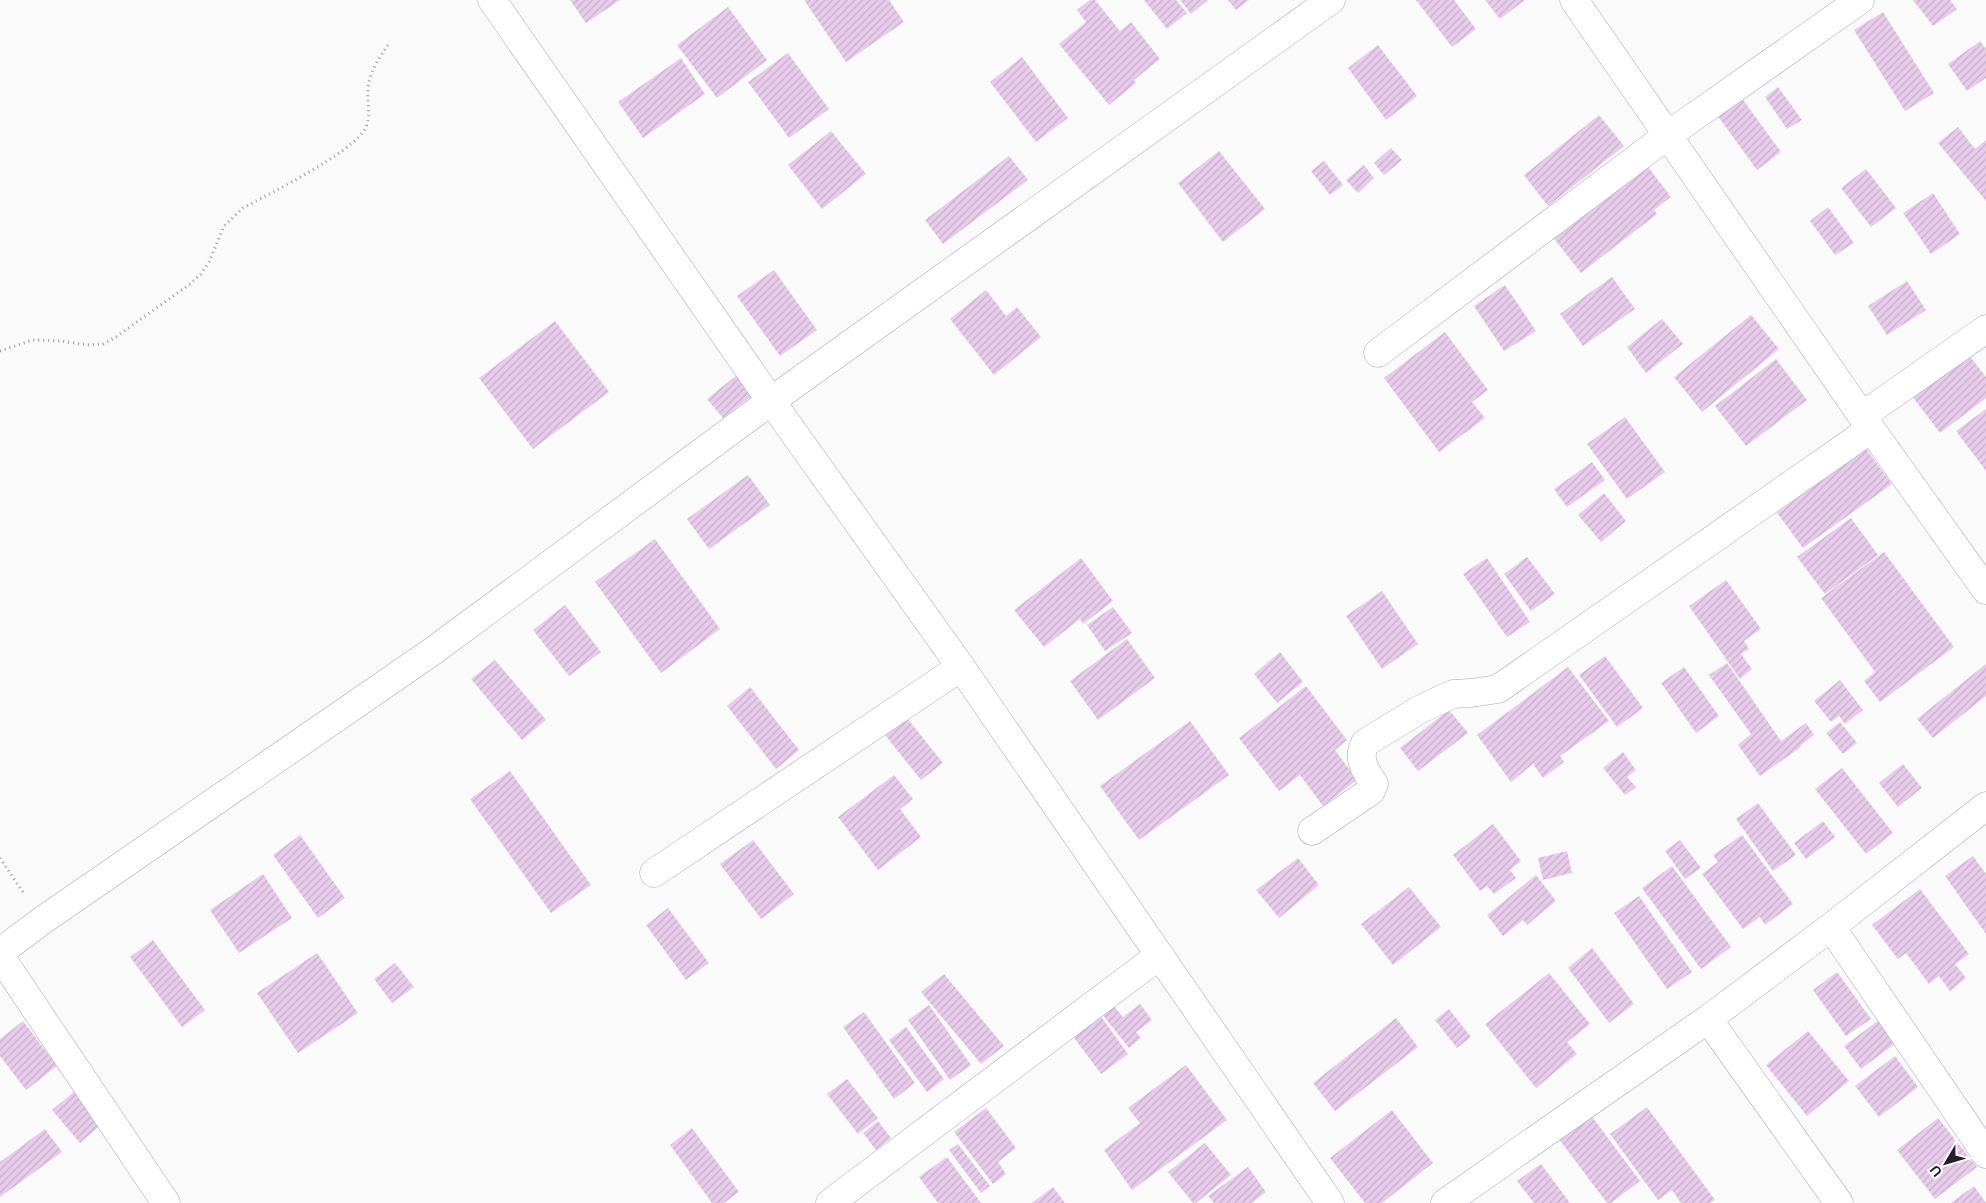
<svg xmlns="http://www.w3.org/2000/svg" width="1986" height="1203" font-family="Arial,sans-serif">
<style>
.building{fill:url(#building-hatch)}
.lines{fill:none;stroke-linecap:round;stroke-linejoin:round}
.minor-casing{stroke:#aaa4c2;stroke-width:29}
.path{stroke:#9a9a9f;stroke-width:3;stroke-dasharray:1 4;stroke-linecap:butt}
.minor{stroke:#fff;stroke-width:28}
</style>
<defs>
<pattern id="building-hatch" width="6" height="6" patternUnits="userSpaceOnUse" patternTransform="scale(1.25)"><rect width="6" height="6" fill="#e8cceb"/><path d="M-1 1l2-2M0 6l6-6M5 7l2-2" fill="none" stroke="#c7afca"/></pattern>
</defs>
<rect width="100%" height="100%" fill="#fafafa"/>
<path class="building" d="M570,0H620L586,23Z
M804,0H889L904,22L846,62Z
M1090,0H1095L1120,31L1131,22L1160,59L1134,80L1136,83L1109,105L1059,44L1086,22L1077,10Z
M1144,0H1176L1187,13L1167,29Z
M1180,0H1208L1191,14Z
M1228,0H1249L1236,10Z
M1416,0H1454L1476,29L1452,47Z
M1485,0H1525L1500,19Z
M1913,0H1950L1957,9L1933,26Z
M728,7L767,60L717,98L677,45Z
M1883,12L1934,93L1905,111L1854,30Z
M1980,41L1986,49V78L1967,91L1948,64Z
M1378,45L1417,96L1386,120L1348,68Z
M788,53L829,109L789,138L748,82Z
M1022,57L1068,118L1036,142L990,82Z
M681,58L705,94L643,138L618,102Z
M1778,87L1802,120L1787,129L1765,97Z
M1741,97L1781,152L1757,170L1717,115Z
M1599,115L1624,146L1548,206L1524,175Z
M1958,127L1975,149L1986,140V201L1938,143Z
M831,131L866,174L822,209L788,165Z
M1391,148L1402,160L1384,175L1374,163Z
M1219,151L1265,209L1223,242L1178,183Z
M1009,156L1028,180L943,244L925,220Z
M1642,159L1671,197L1654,210L1657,214L1581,273L1548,231Z
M1324,161L1343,185L1330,195L1311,171Z
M1364,165L1374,178L1358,193L1346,180Z
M1866,169L1896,208L1871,227L1841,188Z
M1933,193L1960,234L1931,254L1903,213Z
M1828,207L1854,243L1835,255L1810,221Z
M774,270L817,330L780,356L737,296Z
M1612,277L1635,309L1583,346L1560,314Z
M1907,281L1926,310L1887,335L1868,306Z
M1505,285L1536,331L1504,351L1474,306Z
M986,290L1006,316L1017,307L1041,337L994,375L950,319Z
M1751,315L1779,349L1702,412L1674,377Z
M1662,319L1683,344L1646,373L1627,347Z
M555,321L609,392L533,449L479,378Z
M1445,332L1488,390L1472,402L1485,418L1439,452L1384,378Z
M1968,354L1986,377V398L1940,433L1912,396Z
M1776,359L1807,400L1746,446L1715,406Z
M737,375L753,395L723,418L707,399Z
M1986,409V471L1956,431Z
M1625,417L1665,472L1627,499L1587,444Z
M1865,448L1892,484L1803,548L1777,513Z
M1592,462L1605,480L1567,507L1554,489Z
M748,475L770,505L709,549L687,519Z
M1604,493L1626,521L1601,542L1578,515Z
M1851,518L1878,555L1825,594L1797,557Z
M655,539L720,629L661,673L595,582Z
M1884,552L1954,647L1880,702L1864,681L1875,672L1821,598Z
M1527,557L1555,594L1531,611L1504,574Z
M1081,558L1113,601L1083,624L1080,619L1044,647L1014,610Z
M1487,558L1530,622L1507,637L1463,574Z
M1726,580L1761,629L1744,641L1749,649L1741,654L1752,669L1740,679L1689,606Z
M1382,591L1418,644L1382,669L1346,616Z
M565,605L601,652L569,676L533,630Z
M1113,607L1132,633L1105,651L1087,625Z
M1127,639L1155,678L1098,720L1070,681Z
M1280,652L1303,682L1277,703L1254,674Z
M1605,656L1643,708L1617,727L1579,675Z
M495,660L546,720L522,740L471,679Z
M1727,663L1781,741L1806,723L1814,735L1800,746L1801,747L1760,776L1738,745L1751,734L1709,675Z
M1986,664V696L1933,738L1917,719Z
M1568,667L1609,721L1560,756L1564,762L1543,778L1533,764L1511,782L1477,735Z
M1684,667L1719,716L1696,733L1661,683Z
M1840,680L1863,710L1845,724L1839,716L1831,722L1814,701Z
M1306,686L1347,740L1335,750L1357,780L1323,806L1300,775L1279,791L1239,738Z
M750,687L799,750L776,769L727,706Z
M1449,710L1468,733L1418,771L1400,748Z
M907,718L943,763L921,780L885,735Z
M1190,721L1229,775L1139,840L1100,786Z
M1840,722L1857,743L1843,754L1826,733Z
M1623,752L1636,770L1627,777L1636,787L1625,795L1603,768Z
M1903,764L1922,788L1898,807L1879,783Z
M1842,768L1893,833L1866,854L1815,789Z
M510,771L591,885L551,913L470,799Z
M894,775L913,799L900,809L921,837L878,870L838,817Z
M1758,803L1796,855L1773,871L1736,819Z
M1823,821L1835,837L1806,859L1794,843Z
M1493,824L1521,861L1510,870L1516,878L1494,894L1487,886L1480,891L1453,855Z
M300,835L345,898L318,918L273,855Z
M1742,835L1793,904L1765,925L1760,917L1743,929L1702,874L1718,862L1713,855Z
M753,840L794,894L761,919L720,864Z
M1680,840L1701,868L1685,879L1665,851Z
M1567,851L1572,873L1543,880L1538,858Z
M1973,856L1986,874V934L1945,876Z
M1298,858L1319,885L1279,918L1256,890Z
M1672,866L1731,947L1701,969L1642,888Z
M263,874L292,918L239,953L210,910Z
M1536,875L1556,901L1527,925L1523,920L1503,936L1487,915Z
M1409,887L1441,927L1393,965L1361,924Z
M1920,889L1969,954L1955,964L1966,978L1950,991L1939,976L1929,984L1906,953L1898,959L1872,925Z
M1639,896L1692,972L1667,989L1614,913Z
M668,908L709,963L686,980L646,925Z
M153,940L205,1010L182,1027L130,957Z
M1592,948L1634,1004L1609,1023L1568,968Z
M317,953L358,1013L298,1053L257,993Z
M395,963L414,987L392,1003L374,979Z
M1837,972L1871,1019L1846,1036L1813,990Z
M1549,973L1590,1024L1567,1042L1577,1054L1536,1088L1485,1024Z
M944,974L1004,1046L981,1064L921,992Z
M1140,1004L1152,1020L1136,1032L1141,1038L1129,1048L1102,1014L1113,1005L1123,1017Z
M929,1005L971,1065L950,1080L908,1020Z
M1449,1009L1471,1037L1457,1048L1435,1020Z
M864,1012L915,1083L894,1099L843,1027Z
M1100,1015L1128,1054L1101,1074L1072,1035Z
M1396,1018L1418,1047L1335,1111L1313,1083Z
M1879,1020L1896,1043L1861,1069L1844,1046Z
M23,1021L57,1066L26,1090L0,1056V1039Z
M906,1027L944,1079L927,1092L889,1040Z
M1808,1031L1849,1081L1807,1116L1766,1065Z
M1895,1056L1918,1087L1879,1117L1855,1086Z
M1186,1065L1227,1120L1132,1190L1104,1150L1140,1123L1128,1108Z
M847,1079L878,1118L858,1134L827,1094Z
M75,1091L103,1123L80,1143L52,1110Z
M1647,1107L1715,1200L1710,1203H1681L1672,1190L1658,1200L1610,1134Z
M986,1108L1016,1148L998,1162L1006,1174L993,1184L954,1132Z
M1392,1110L1433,1163L1382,1203H1365L1330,1158Z
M1590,1114L1640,1181L1611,1203H1607L1558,1138Z
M1938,1118L1977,1167L1935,1199L1897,1150Z
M878,1121L891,1138L876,1150L863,1133Z
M692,1128L739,1192L724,1203H712L670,1145Z
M45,1129L62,1152L0,1197V1162Z
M1205,1143L1231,1175L1196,1203H1193L1168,1172Z
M958,1144L990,1186L981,1193L949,1150Z
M947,1157L981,1203H938L919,1177Z
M1541,1164L1570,1203H1534L1517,1181Z
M1248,1167L1266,1192L1252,1203H1214L1208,1196Z
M1974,1186L1986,1203H1951Z
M1053,1187L1065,1203H1032Z"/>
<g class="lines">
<defs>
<path id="minor" d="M492,0L771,401L961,667L1330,1203
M1574,0L1871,429L1986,590
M1378,353L1668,135L1860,0
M1862,416L1986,329
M1312,831L1371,791L1374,784C1365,770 1357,759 1365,743L1419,710L1453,694L1471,693L1498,689L1871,429
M654,873L961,667
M1831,927L1986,1154
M0,952L43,920L433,651L771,401L1331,0
M0,956L166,1203
M1708,1019L1839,1203
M830,1203L1160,955
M1445,1203L1708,1019L1831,927L1986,806"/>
</defs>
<use href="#minor" class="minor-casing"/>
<path class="path" d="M0,351L33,340L61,341L89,345L103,344L116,337L190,284L201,274L209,262L224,226L243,208C269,194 356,151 366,127C371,115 367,103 368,90C369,71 380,57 390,42
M0,858L25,895"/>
<use href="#minor" class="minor"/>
</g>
<g transform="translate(1946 1163) rotate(232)" stroke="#ffffff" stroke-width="4" paint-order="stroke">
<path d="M0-4L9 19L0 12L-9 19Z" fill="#211f2b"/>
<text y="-8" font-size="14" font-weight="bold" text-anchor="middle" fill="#211f2b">U</text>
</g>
</svg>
